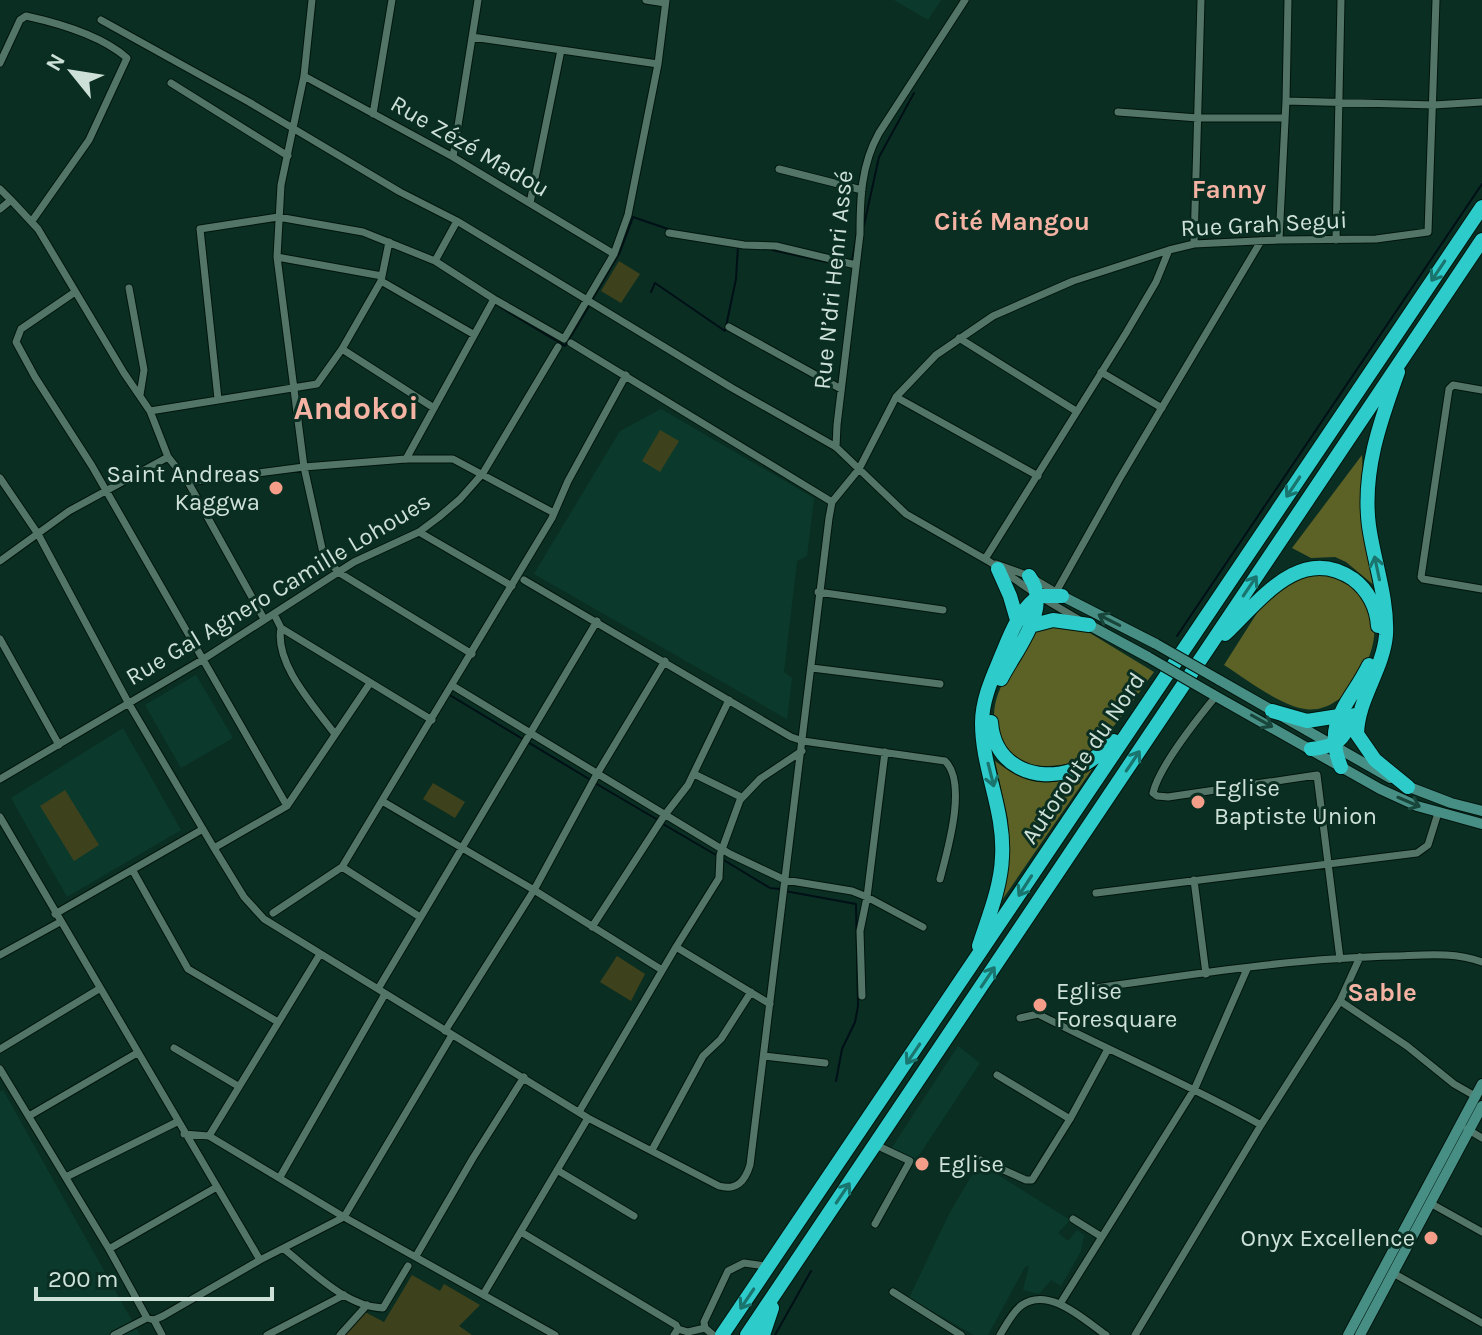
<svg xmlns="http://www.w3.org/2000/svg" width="1482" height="1335" font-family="Karla,sans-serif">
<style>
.built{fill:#0b3a2d}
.green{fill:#3e421c}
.forest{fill:#5c6125}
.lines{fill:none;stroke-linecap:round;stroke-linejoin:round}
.stream{stroke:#001017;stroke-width:2}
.street-casing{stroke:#00150d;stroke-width:9}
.secondary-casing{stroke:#00150d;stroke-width:12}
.highway-casing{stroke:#00150d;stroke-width:16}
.street{stroke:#527567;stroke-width:7}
.secondary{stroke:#478f85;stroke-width:10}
.highway{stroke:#2ecbcb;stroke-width:14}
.secondary-bridge-casing{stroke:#00150d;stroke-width:12;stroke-linecap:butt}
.secondary-bridge{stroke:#478f85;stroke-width:10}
.oneway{stroke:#1a756e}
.oneway2{stroke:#19463b}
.poi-dot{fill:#f49e8a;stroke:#0a2e22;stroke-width:3}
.labels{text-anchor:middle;stroke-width:6;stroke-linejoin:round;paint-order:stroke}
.street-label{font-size:24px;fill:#cee1d9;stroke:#0a2e22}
.poi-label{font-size:24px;fill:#cee1d9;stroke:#0a2e22;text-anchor:start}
.neighbourhood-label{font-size:26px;font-weight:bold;fill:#f5b3a4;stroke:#0a2e22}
.district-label{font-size:32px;font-weight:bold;fill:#f5b3a4;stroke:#0a2e22}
</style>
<rect width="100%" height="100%" fill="#0a2e22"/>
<path class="built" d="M894,0H941L928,20Z
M661,409L814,498L807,556L797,561L784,672L792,678L787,719L534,574L620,431Z
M196,675L233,738L181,768L145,705Z
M123,728L181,830L67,897L11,798Z
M958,1046L980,1063L912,1166L887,1155Z
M3,1090L140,1335H0V1092Z
M979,1163L1070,1220L1058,1233L1068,1241L1077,1230L1084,1235L1081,1251L1061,1286L1051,1280L1039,1294L1023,1290L1029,1266L1025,1267L988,1335H974L909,1298L949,1214Z"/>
<path class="green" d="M619,261L640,274L621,303L601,291Z
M660,430L679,441L660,472L642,461Z
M433,783L465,802L455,818L423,799Z
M65,790L99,845L74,861L40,806Z
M617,956L645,974L631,1001L600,982Z
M412,1275L440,1291L444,1284L480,1305L459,1326L472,1335H344L365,1312L384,1322Z"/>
<path class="forest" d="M1362,455L1364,502L1376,587L1346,562L1335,557L1311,558L1292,548Z
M1318,570L1356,584C1362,596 1372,610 1374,623C1379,657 1344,716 1305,709C1279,705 1246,679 1224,665L1264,602L1281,585Z
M1052,624L1085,630L1154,672C1136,696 1104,746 1077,760C1067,766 1053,766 1041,766C1012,764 989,735 995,705C998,689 1007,675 1015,661C1020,651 1026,636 1035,629C1039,626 1047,625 1052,624Z
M995,761C1034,790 1054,788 1095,765L998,906L1009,858L1008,820Z"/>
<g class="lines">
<path class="stream" d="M864,225L879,157L914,93
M772,250L840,265
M852,261L858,228
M651,292L655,283L725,331L736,279L738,246
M592,300L620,252L633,217L671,230
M500,307L565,346L589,306
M1177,636L1482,184
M443,691L589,779
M595,783L658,820
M663,824L716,855
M722,859L770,888L779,889
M785,891L856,904L858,1006L855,1022L842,1049L836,1081
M775,1335L811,1271"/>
<defs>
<path id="street" d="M312,0L304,76L281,185L277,257L304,467L323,553L338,572L472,654
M646,0L665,3
M101,20L249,102L400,192L457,221L732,388L836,447L906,514L990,562L1033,592
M472,37L658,64
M0,63L20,20L26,16C58,23 101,35 127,58L89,140L32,221
M304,76L453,157L614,254
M171,83L288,156
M1286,101L1434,105L1482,102
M1118,112L1198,118H1285
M373,114L392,0
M453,157L478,0
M779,169L862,190
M0,189L11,200
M530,203L561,50
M0,209L11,200L38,229L124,373L150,411L168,457L188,482L264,619
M669,233L744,245L776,246L856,265
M1279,240L1286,101L1288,0
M1336,240L1341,0
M1194,244L1201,0
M277,257L382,276
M435,261L457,221
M381,281L473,334
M129,288L144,370L140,395
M75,292L21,329L16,342L35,377L92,466L287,806
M729,327L841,389
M959,338L1076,411
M571,343L832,502
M342,349L434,408
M1101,372L1162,408
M1482,390L1453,385L1449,389L1421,577L1423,579L1482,589
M896,397L1038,476
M218,399L200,229L278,217L363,232L435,261L494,299L564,339L614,254L628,215L658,64L666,0
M150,411L317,384L342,349L381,281L389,242
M836,447L837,425L860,234C860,199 861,165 879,133L965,0
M406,459L494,299
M0,478L38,534L129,704L214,848L244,897L264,919L588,1118L719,1186C737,1191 745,1181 750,1165L829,518L832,502L859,469L896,397L936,355L993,316L1073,281L1169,250L1194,244L1279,240L1376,239L1428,232L1436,0
M188,482L304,467L406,459H453L554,513
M419,532L512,586
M985,559L1126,333L1156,282L1169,250
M0,561L69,511L168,457
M996,564L1029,576L1056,592
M524,580L791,737L803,741L945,761C968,783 947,852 940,879
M818,592L943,610
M1056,592L1120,478L1261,241
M1044,599L1078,619
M274,614L281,628L432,720
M281,628C274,663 314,706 334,733
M0,639L59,745
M812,668L940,684
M453,686L730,854L785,880L852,891L867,897L923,927
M1216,696C1198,718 1159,766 1153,793L1157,796L1168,797L1317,775L1340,959
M694,774L741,797
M0,779L202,660L354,562L419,532L439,517L460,499L483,473L558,347
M382,801L534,890L662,970
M0,817L260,1260
M214,848L287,806L370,683
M342,867L420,917
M133,871L188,969L278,1022
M1194,880L1206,974
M1096,893L1417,853L1428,845L1438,813
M273,913L342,867L552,518L568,481L626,375
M55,914L203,829
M592,927L664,816L688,785L729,700
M676,947L770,1004
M0,955L60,922
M378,989L597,621
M1060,993C1171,978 1284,958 1397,956C1425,955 1455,952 1482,962
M862,996L860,931L867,897L885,752
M1340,1001L1407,1046L1454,1084L1475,1096
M1020,1018L1038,1014C1112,1052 1188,1084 1261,1125
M445,1031L534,890L597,774L665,661
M174,1048L238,1086
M0,1049L99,989
M764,1056L825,1063
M0,1069L109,1249L147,1318L154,1320L163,1316L260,1260L344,1217L555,1335
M997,1075L1070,1119
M579,1112L676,947L719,878L720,855L740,800L760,779L802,751
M29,1116L137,1053
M1467,1129L1482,1138
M184,1134L209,1136L344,1217L452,1035
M209,1136L320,954
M652,1150L703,1056L721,1039L751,992
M981,1160L1026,1180H1032L1070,1119L1108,1049
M557,1170L634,1216
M66,1177L177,1122
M280,1177L385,994
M1430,1203L1482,1232
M1073,1219L1102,1237
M875,1224L910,1161L876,1145
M521,1232L676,1325L678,1329L674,1335
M109,1249L215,1188
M284,1249C312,1271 346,1307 383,1308L408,1266
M416,1256L473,1158L524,1077
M1393,1273L1482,1323
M893,1292L961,1335
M483,1295L588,1118
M1060,1304L1195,1088L1247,969
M154,1320L162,1335
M678,1329L688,1332L705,1328
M114,1335L147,1318
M267,1335L344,1295
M340,1335L367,1305
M713,1335L705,1328L704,1322L728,1271L744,1263L766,1266
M1000,1335C1006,1325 1013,1311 1022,1305C1050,1286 1085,1321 1106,1335
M1135,1335L1261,1125L1340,1001L1360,957"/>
<path id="secondary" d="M1062,596L1156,644
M1089,625L1148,657
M1219,680L1390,778
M1212,694L1380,789L1417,806L1482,824
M1404,785L1451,803L1482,811
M1348,1335L1482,1084
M1360,1335L1482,1106"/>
<path id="highway" d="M1398,372C1380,422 1362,472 1369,526C1374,562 1388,599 1386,635C1383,670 1358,698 1357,734L1375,760L1408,787
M998,569L1010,596L1017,620
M1030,626L1053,620L1089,625
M1225,634C1259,602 1300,543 1353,579C1368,590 1377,608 1378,626
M1001,679C1016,649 1053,608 1029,576
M1272,711L1307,721L1339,716
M991,722C994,766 1035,783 1073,770C1089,764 1102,752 1114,741
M1311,749C1340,746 1342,740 1355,715
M1341,767C1322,721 1350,704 1369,665
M979,946C988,918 1001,887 1002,857C1005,810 982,769 982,723C982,698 994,674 1003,652C1012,630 1020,610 1039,596H1062
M722,1335L1482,207
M747,1335L1482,240
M763,1335L772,1308"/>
</defs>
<use href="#street" class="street-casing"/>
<use href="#secondary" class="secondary-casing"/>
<use href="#highway" class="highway-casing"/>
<use href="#street" class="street"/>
<use href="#secondary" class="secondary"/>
<use href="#highway" class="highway"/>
<defs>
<path id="secondary-bridge" d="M1156,644L1219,680
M1148,657L1212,694"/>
</defs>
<use href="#secondary-bridge" class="secondary-bridge-casing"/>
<use href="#secondary-bridge" class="secondary-bridge"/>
</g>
<defs><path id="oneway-shaft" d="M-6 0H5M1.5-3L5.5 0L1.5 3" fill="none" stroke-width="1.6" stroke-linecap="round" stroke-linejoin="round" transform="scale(2)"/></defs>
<g class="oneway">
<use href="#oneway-shaft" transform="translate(1438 271) rotate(124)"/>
<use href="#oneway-shaft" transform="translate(1293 487) rotate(124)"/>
<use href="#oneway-shaft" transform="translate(1377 568) rotate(-102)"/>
<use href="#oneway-shaft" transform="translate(1250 586) rotate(-56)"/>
<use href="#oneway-shaft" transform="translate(1133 761) rotate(-56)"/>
<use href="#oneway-shaft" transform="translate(991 775) rotate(76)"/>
<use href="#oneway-shaft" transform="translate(1025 886) rotate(123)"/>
<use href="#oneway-shaft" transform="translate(988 977) rotate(-56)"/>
<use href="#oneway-shaft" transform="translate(913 1054) rotate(124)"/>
<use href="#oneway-shaft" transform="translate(843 1193) rotate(-56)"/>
<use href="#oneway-shaft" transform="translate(747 1299) rotate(124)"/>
</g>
<g class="oneway2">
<use href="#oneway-shaft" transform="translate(1109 620) rotate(-153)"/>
<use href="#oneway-shaft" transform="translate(1262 721) rotate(29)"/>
<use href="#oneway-shaft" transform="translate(1409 802) rotate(23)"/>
</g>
<g class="poi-dot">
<circle cx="276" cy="488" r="8"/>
<circle cx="1198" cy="802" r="8"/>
<circle cx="1040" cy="1005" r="8"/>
<circle cx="922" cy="1164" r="8"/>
<circle cx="1431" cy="1238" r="8"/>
</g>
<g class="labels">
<g class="street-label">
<text transform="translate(470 146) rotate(30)" y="8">Rue Zézé Madou</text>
<text transform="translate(1264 224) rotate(-3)" y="8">Rue Grah Segui</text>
<text transform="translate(833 280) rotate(-84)" y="8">Rue N’dri Henri Assé</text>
<text transform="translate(278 589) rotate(-31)" y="8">Rue Gal Agnero Camille Lohoues</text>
<text transform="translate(1083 758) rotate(-56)" y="8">Autoroute du Nord</text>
</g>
<g class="poi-label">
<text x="260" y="482" text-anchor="end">Saint Andreas<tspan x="260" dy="28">Kaggwa</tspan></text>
<text x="1214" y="796">Eglise<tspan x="1214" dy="28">Baptiste Union</tspan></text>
<text x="1056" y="999">Eglise<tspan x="1056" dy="28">Foresquare</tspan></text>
<text x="938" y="1172">Eglise</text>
<text x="1415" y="1246" text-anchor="end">Onyx Excellence</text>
</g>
<g class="neighbourhood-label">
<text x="1229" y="198">Fanny</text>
<text x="1012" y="230">Cité Mangou</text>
<text x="1382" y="1001">Sable</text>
</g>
<g class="district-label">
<text x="356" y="419">Andokoi</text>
</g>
</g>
<g transform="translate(72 72) rotate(300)" stroke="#0a2e22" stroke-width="6" paint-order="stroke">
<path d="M0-6L14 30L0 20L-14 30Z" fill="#cee1d9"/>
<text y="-12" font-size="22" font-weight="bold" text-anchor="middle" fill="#cee1d9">N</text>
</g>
<path d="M36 1287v12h236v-12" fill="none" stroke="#cee1d9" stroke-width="4"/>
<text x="48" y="1287" font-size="24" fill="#cee1d9" stroke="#0a2e22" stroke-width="6" paint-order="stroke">200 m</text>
</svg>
